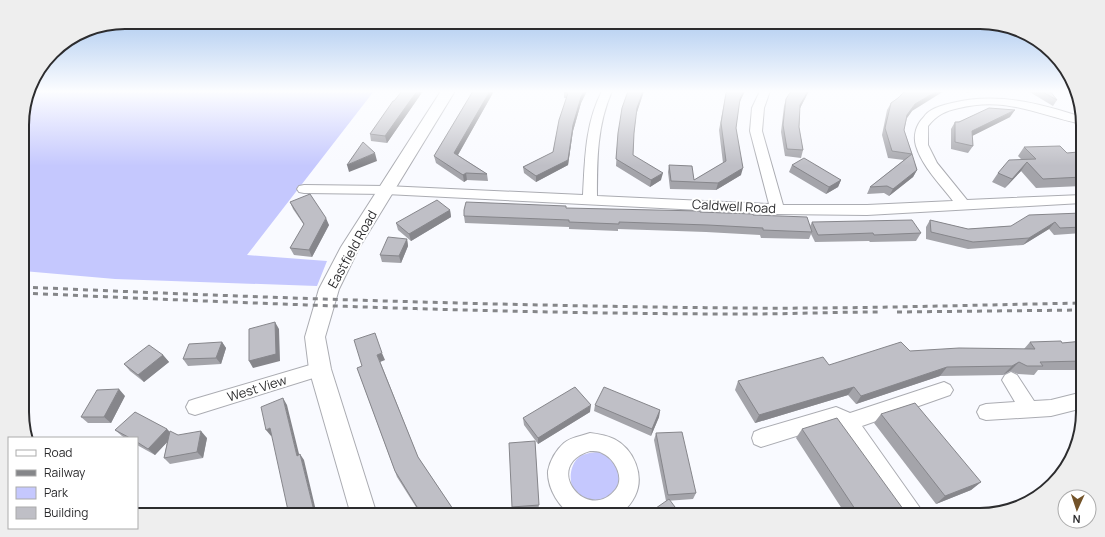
<svg xmlns="http://www.w3.org/2000/svg" width="1105" height="537" font-family="Manrope,sans-serif">
<style>
.green{fill:#c5c8fe}
.lines{fill:none;stroke-linecap:round;stroke-linejoin:round}
.minor-casing{stroke:#abacb2;stroke-width:2}
.tertiary-casing{stroke:#abacb2;stroke-width:2}
.minor{fill:#fff;fill-rule:evenodd}
.tertiary{fill:#fff;fill-rule:evenodd}
.rail{stroke:#858689;stroke-width:3;stroke-dasharray:5 5;stroke-linecap:butt}
.wall{fill:#a4a4aa}
.shaded-wall{fill:#86868b}
.building{fill:#bfbfc6;stroke:#86868b}
.labels{text-anchor:middle;stroke-width:4;stroke-linejoin:round;paint-order:stroke}
.street-label{font-size:13px;fill:#2c2c2e;stroke:#fff}
.rim{fill:none;stroke:#2c2c2e;stroke-width:2}
</style>
<rect width="100%" height="100%" fill="#f9faff"/>
<path class="green" d="M29,91H374L247,255L327,261L317,286L115,279L23,271L22,118Z
M598,452C618,457 618,463 624,482L602,504C595,502 587,501 581,497C568,490 568,469 577,459C583,453 590,453 598,452Z"/>
<g class="lines">
<defs>
<path id="minor" d="M602,91H612C597,125 597,159 597,196L769,204L750,131L752,108L760,91H770L764,108L762,131L783,205H867L953,201C940,184 922,166 916,146C913,136 916,125 923,118C930,108 940,106 952,103C997,92 1039,103 1082,117V124C1038,115 1006,96 959,108C945,111 937,115 928,126V145L937,163L967,200L1082,195V203L867,215L777,214L386,194L304,193L299,192L297,189L299,186L304,185L386,186L583,195C585,159 585,124 602,91Z
M320,362L326,364L329,369L326,374L195,415L189,413L186,407L189,401L195,399Z
M1011,372L1017,375L1034,401L1051,400L1083,392V408L1051,416L986,420L980,418L977,412L980,406L986,404L1015,402L1002,380L1005,375Z
M944,382L950,385L953,390L950,395L862,426L920,508L923,515H901L842,428L835,424L761,447L754,444L752,438L754,432L761,429L836,407L850,413Z
M590,433C598,434 606,435 614,439C634,449 645,476 635,496C626,513 619,515 601,515C593,515 584,516 576,515C560,512 547,487 548,471C550,461 556,450 564,443C571,437 582,436 590,433ZM590,451C594,451 599,451 602,453C614,458 625,477 616,489C588,525 540,466 590,451Z"/>
<path id="tertiary" d="M441,91H455L359,248L339,289L325,337L331,369L377,515H351L309,369L305,337L319,289L341,247Z"/>
</defs>
<use href="#minor" class="minor-casing"/>
<use href="#tertiary" class="tertiary-casing"/>
<use href="#minor" class="minor"/>
<use href="#tertiary" class="tertiary"/>
<path class="rail" d="M23,287C263,298 502,306 742,308C856,309 969,305 1083,303
M23,293C264,304 505,314 746,314C790,314 835,312 879,312
M897,312L1083,310"/>
</g>
<path class="wall" d="M402,91H423L387,143L371,141L370,134Z
M494,91L458,155L487,174L488,181L467,180L464,182L436,163L434,156Z
M566,91H587L581,103L573,131L568,165L536,182L524,173L523,167L553,152L566,98H564V92Z
M628,91H644L636,115L634,134L633,155L661,180L650,187L616,166L618,133Z
M809,91L800,108L799,127L803,150L801,158L785,156L781,132L784,106L786,99Z
M963,91H970L968,93Z
M1028,91H1050L1057,100L1053,106Z
M726,93L739,104L736,128L741,175L716,190L670,189L668,172L669,165L694,180L723,163L719,130Z
M898,98L912,111L907,118L904,130L912,154L911,155L917,170L913,177L889,196L884,193L867,194L870,187L904,160L888,158L882,135L887,110L891,103Z
M1010,117L972,136L973,146L968,153L951,149V129L955,122Z
M1024,147L1067,153L1082,156V186L1036,188L1021,171L1005,188L992,182L998,173L1022,160L1018,156Z
M792,165L841,180L838,187L826,194L789,172Z
M290,202L329,225L312,257L294,255L290,248L304,225L293,209Z
M450,210L451,217L411,241L398,230L396,223Z
M700,212L753,215L810,226L812,222L921,233L916,241L870,242L869,241L815,242L811,234L809,239L761,238L760,235L706,232L618,229V231L569,229V227L465,223L464,216Z
M1082,213V233L1054,235L1049,229L1023,245L968,249L926,239V227L930,220L968,229L1011,226Z
M407,239L408,246L401,263L382,262L380,255Z
M1083,341V373H1077L1075,370H1038L1034,375L1018,374L1010,371L1003,375L940,376L856,404L848,395L755,423L735,390L738,381L910,351L1024,349L1030,342L1062,343Z
M222,342L226,348L221,364L188,366L183,359Z
M163,355L169,362L144,382L130,371L124,364Z
M385,360L380,361L418,457L457,515H421L397,477L357,368Z
M125,396L111,423H88L81,417Z
M595,405L660,410L659,417L651,436L594,411Z
M590,412L538,444L524,425L523,418Z
M881,414L981,482L971,490L936,504L874,423Z
M167,429L170,432L178,435L207,438L203,458L170,464L164,458L167,442L155,455L137,445V438H125L122,436L115,430Z
M802,429L903,515H846L796,438Z
M656,433L696,493L693,499L666,501L654,440Z
M535,441L539,511L512,513V507Z"/>
<path class="shaded-wall" d="M417,91H423L387,143L385,136Z
M490,91H494L455,160L454,153Z
M584,91H587L581,103L573,131L568,165L536,182V176L573,125L581,97Z
M643,91H644L636,115L637,108Z
M744,91H745L738,106L740,99Z
M808,91H809L798,112L800,105Z
M937,91H944L912,111L904,122L907,115L915,104Z
M1015,110L1010,117L968,138L972,131Z
M375,153L377,161L349,172L347,165Z
M1027,162L1021,171L1005,188L1012,179Z
M743,168L741,175L716,190L718,183Z
M917,170L913,177L889,196L893,189Z
M466,173L467,180L464,182L463,175Z
M663,173L661,180L650,187L651,180Z
M841,180L838,187L826,194L829,187Z
M450,210L451,217L411,241L409,234Z
M326,218L329,225L312,257L309,250Z
M1055,222L1049,229L1023,245L1029,238Z
M407,239L408,246L401,263L399,256Z
M275,322L279,329L280,361L253,368L249,361Z
M222,342L226,348L221,364L216,358Z
M382,353L385,360L380,362L377,355Z
M163,355L169,362L144,382L138,375Z
M1019,362L1010,371L1003,375L1012,366Z
M947,367L940,376L856,404L861,396Z
M854,387L848,395L755,423L759,415Z
M119,389L125,396L111,423L104,417Z
M283,398L287,405L301,462L297,456Z
M591,405L590,412L538,444V438Z
M660,410L659,417L651,436L652,429Z
M270,428L274,434L271,436L266,430Z
M167,429L173,436L155,455L148,449Z
M201,431L207,438L203,458L197,452Z
M300,454L304,460L317,515H315Z
M981,482L971,490L936,504L945,496Z"/>
<path class="building" d="M402,91H417L385,136L370,134L393,101H394Z
M473,91H490L454,153L487,174L466,173L463,175L434,156Z
M566,91H584L581,97L573,125L568,160L536,176L523,167L553,152L559,120L568,93L564,92Z
M628,91H643L637,108L634,133L633,155L663,173L651,180L616,159L618,133L622,108Z
M727,91H744L740,99L736,128L743,168L718,183L671,181L669,165L692,166L694,180L726,161L721,123L726,93Z
M791,91H808L800,105L799,127L803,150L787,149L783,125L786,99Z
M906,91H937L915,104L907,115L904,130L912,154L892,151L885,128L891,103L898,98L904,92Z
M1041,91H1050L1057,100Z
M989,108L1015,110L972,131L973,146L955,142V122H959Z
M363,142L375,153L347,165Z
M1060,146L1067,153L1078,152L1082,156V177L1043,179L1027,162L1012,179L998,173L1009,160L1036,159L1024,147Z
M912,154L917,170L893,189L887,186L870,187Z
M804,158L841,180L829,187L792,165Z
M310,194L326,218L309,250L290,248L304,224L290,202Z
M437,200L450,210L409,234L396,223Z
M466,202L566,206V208L700,211V212L753,214V215L807,217L812,232L763,230V228L708,225L619,222V224L569,222V220L464,216V210Z
M1082,213V227L1060,228L1055,222L1029,238L973,242L931,232L930,220L968,229L1011,226L1029,215Z
M912,220L921,233L874,235L873,233L818,235L812,222Z
M388,237L407,239L399,256L380,255Z
M275,322L276,354L249,361V329Z
M375,333L382,353L377,355L418,457L457,515H422L395,471L357,368L362,366L354,340Z
M1061,341L1062,343L1083,341V361L1040,362L1043,366H1027L1019,362L1012,366L947,367L861,396L854,387L759,415L738,381L823,357L829,365L901,342L910,351L959,348L1035,349L1030,342Z
M222,342L216,358L183,359L189,344Z
M149,345L163,355L138,375L124,364Z
M575,387L591,405L538,438L523,418Z
M604,387L660,410L652,429L595,405Z
M119,389L104,417H81L97,390Z
M283,398L297,456L300,454L315,515H289L270,428L266,430L261,407Z
M915,403L981,482L945,496L881,414Z
M135,412L167,429L148,449L137,442V438H130L115,430Z
M837,418L906,513L900,515H859L802,429Z
M170,431L178,435L201,431L197,452L164,458Z
M682,432L696,493L668,495L656,433Z
M535,441L539,505L512,507L509,443Z
M669,499L681,515H646Z"/>
<linearGradient id="sky" x2="0" y2="1"><stop stop-color="#9fc1ed"/><stop offset="0.55" stop-color="#fcfdff"/><stop offset="1" stop-color="#fcfdff" stop-opacity="0"/></linearGradient>
<rect width="1105" height="166" fill="url(#sky)"/>
<g class="labels">
<g class="street-label">
<text transform="translate(734 206) rotate(3)" y="5">Caldwell Road</text>
<text transform="translate(352 249) rotate(-61)" y="5">Eastfield Road</text>
<text transform="translate(257 388) rotate(-17)" y="5">West View</text>
</g>
</g>
<path d="M0 0H1105V537H0ZM125 29H980A96 96 0 0 1 1076 125V412A96 96 0 0 1 980 508H125A96 96 0 0 1 29 412V125A96 96 0 0 1 125 29Z" fill="#eee" fill-rule="evenodd"/>
<path class="rim" d="M125 29H980A96 96 0 0 1 1076 125V412A96 96 0 0 1 980 508H125A96 96 0 0 1 29 412V125A96 96 0 0 1 125 29Z"/>
<rect x="8" y="437" width="130" height="92" fill="#ffffff" stroke="#ababab"/>
<rect x="16" y="450" width="20" height="6" fill="#ffffff" stroke="#ababab"/>
<text x="44" y="457" font-size="12" fill="#2c2c2e">Road</text>
<rect x="16" y="470" width="20" height="6" fill="#858689" stroke="#ababab"/>
<text x="44" y="477" font-size="12" fill="#2c2c2e">Railway</text>
<rect x="16" y="487" width="20" height="12" fill="#c5c8fe" stroke="#ababab"/>
<text x="44" y="497" font-size="12" fill="#2c2c2e">Park</text>
<rect x="16" y="507" width="20" height="12" fill="#bfbfc6" stroke="#ababab"/>
<text x="44" y="517" font-size="12" fill="#2c2c2e">Building</text>
<g transform="translate(1077 509) rotate(183)"><circle r="19" fill="#ffffff" stroke="#ababab"/>
<path d="M0-3L7 15L0 10L-7 15Z" fill="#735329"/>
<text y="-6" font-size="11" font-weight="bold" text-anchor="middle" fill="#2c2c2e">N</text>
</g>
</svg>
